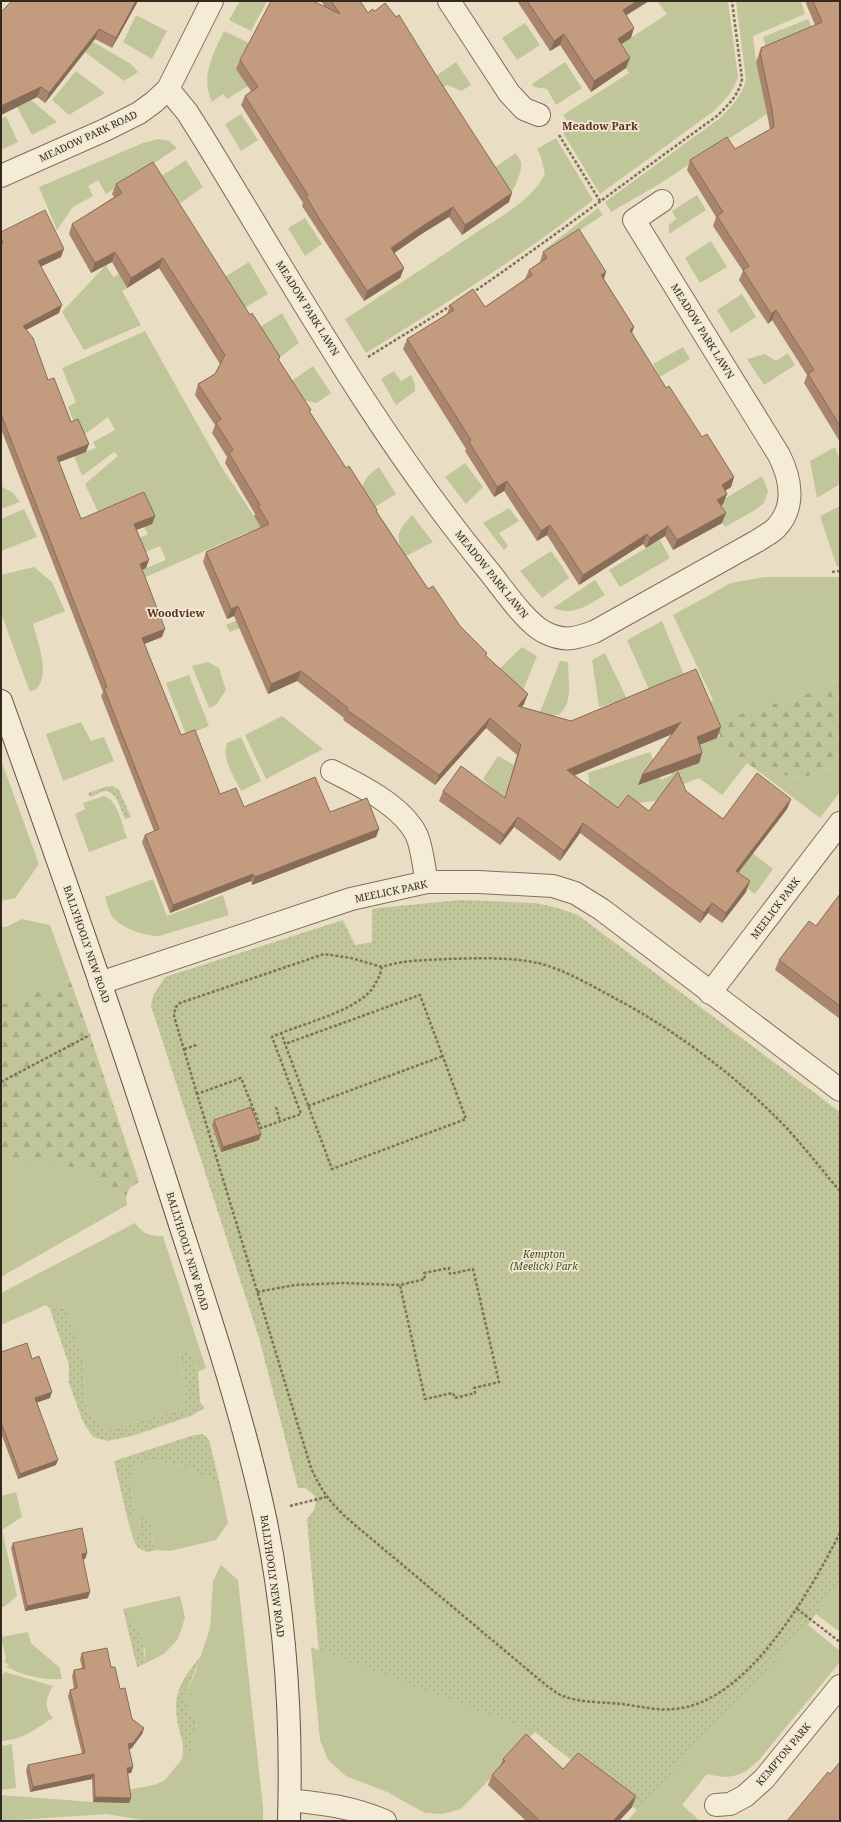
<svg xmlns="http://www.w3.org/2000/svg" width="841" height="1822" font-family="'Noto Serif',serif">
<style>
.grass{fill:#c1c69a}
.forest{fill:url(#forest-firs)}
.park{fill:url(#park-dots)}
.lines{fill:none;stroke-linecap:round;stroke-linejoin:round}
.minor-casing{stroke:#81705d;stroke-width:24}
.secondary-casing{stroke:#635240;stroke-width:24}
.path{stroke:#81705d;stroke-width:2.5;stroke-dasharray:3 2;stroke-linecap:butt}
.minor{stroke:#f5ecd7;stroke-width:22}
.secondary{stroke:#f5ecd7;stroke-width:22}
.wall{fill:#a8856c}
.shaded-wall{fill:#886c58}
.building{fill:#c39b7e;stroke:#886c58}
.labels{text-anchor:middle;stroke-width:3.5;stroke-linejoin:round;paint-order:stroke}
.street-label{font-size:10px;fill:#33291f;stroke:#f1e8d3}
.park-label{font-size:10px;font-style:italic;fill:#444d28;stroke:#f1e8d3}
.neighbourhood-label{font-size:11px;font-weight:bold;fill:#5b2f23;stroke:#f1e8d3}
</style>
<defs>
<pattern id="forest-firs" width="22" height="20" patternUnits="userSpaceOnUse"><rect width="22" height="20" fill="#c1c69a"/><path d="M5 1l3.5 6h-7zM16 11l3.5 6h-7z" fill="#a6aa84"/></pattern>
<pattern id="park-dots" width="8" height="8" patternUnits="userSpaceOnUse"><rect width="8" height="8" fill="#c1c69a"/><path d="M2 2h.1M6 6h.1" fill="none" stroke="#a6aa84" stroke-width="1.8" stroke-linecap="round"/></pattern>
</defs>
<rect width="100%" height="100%" fill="#e9dec4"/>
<path class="grass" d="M240,1H267L251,31L229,20Z
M657,1H728L738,77C733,92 724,101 714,111L600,194L563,133L571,128L563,115L629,73L614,49L667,14Z
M736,1H801L805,14L753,36L756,62L767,114L656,186L611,212L605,202L720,118C732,106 741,97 746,80Z
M136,15L167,31L152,59L123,42Z
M808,19L813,29L766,49L763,37Z
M525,23L540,45L517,60L502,38Z
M224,31L249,43L237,70L248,86L227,99L223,94L212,102C200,77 213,54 224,31Z
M88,39L131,64L138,72L124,81L82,50Z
M456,62L471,85L461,91L447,85L440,89L433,78Z
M565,62L582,88L556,105L547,89L534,87L532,84Z
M76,71L105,93L69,115L52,100Z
M15,86L57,122L32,135L8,90Z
M241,114L258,140L241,151L225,124Z
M6,116L18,142L1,150V119Z
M556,138L593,200C521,257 443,305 366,353L345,319C387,292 430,264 471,236C497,218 530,203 545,174L541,157L537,149Z
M158,139L169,141L177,148L106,194L98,180L88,186L93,196L73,207L57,230L39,187L143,143Z
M516,153C517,156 520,159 521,162C523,169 514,191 509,195L492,169Z
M186,160L203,187L178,205L160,177Z
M697,195L706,210L669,234V225L676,219L672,211Z
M598,208L603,215L546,252L545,249Z
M305,218L322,244L305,256L288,228Z
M711,241L727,267L700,283L685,258Z
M249,262L268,294L241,310L223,278Z
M106,265L113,277L119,274L127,288L122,291L141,325L84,350L62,312Z
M742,294L756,317L731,333L717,310Z
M282,313L299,343L276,360L257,329Z
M145,331L221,466L309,600L230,632L226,625L282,601L288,590L248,532L132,583L134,573L166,560L160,546L141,554L122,546L148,534L144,527L98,512L85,484L118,456L114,452L82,476L74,456L96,448L93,442L115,430L108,417L80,438L68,407L76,402L62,368Z
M683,347L690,359L660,377L653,364Z
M788,353L795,365L764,385L747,359L765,354L776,361Z
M313,366L331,393L317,403C300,401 298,396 290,382Z
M394,371L401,381L411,375L415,384V391L396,405L381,379Z
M835,447L840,461V484L817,498L810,461Z
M465,463L483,487L466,504L445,477Z
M379,467L396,494L372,509C369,505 364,500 363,496C359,483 370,473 379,467Z
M762,476L768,491L764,503L755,510L725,527L713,510L721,501Z
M1,486L13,493L20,502L1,509Z
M840,506V566L837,567L820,516Z
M509,508L519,521L499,533L508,546L504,550L483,523Z
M24,509L37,537L1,551V519Z
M412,515L433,542L406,556C394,536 397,532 412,515Z
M660,540L670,558L620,587L609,570Z
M551,551L562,566L569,578L542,598L520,571Z
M34,567L52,582L65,611L33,624C37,640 50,672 38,687C37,689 32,691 30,692L1,613V575Z
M764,577H840V679L819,690L714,722L707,703L713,700L673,615L731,583Z
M595,580L605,595C586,606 575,616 553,608Z
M662,621L685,677L650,692L627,640Z
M522,647L537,656L521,695L496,672Z
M605,653L627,699L599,707L592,660Z
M560,661L568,662C568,678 574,705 558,715H553L552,723L538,717Z
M208,662L219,668L226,690L216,705L209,708L192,666Z
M189,675L209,726L186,735L166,683Z
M282,716L323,749L266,779L245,735Z
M81,722L91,741L104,737L114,761L63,781L46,734Z
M720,736L724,746L747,763L722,795L699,778L669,790L661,800L624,805L614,818L591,798L588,773L650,752L661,780L672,775L660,747L688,737L711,740Z
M241,737L261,781L241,791C234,776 221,759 227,743Z
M840,752V792L820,818L758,771L802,778L835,767Z
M498,756L514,765L534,779L505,800L483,779Z
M1,760L39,864L15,898L1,901Z
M104,796C118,800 122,825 127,838L89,852L75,814L85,809L83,803Z
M739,843L773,869L755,894L714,864Z
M153,879L167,916L223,895L229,915L159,936C145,936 119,928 111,915C109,910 107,903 105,897Z
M22,919L50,925L70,980L1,1005V927H6Z
M5,1162H59L105,1183L126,1196L127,1205L1,1277V1163Z
M135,1223C143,1234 150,1236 163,1236L206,1368L198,1372L190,1348L179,1352L186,1390L182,1409L104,1431L101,1423L86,1407L83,1358L64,1307L50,1309L46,1305L1,1325V1293Z
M151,1460L185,1466L220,1485L228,1523L216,1540L170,1551L157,1550L152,1542L154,1523L140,1517L139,1530L134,1541L128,1521L135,1514L130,1478L135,1466Z
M16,1492L22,1517L2,1530L17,1596L4,1607H1V1496Z
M316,1504L796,1618L808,1625L840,1651V1662L759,1760C742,1777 730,1780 707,1774L682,1805L700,1821H627L637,1810L535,1732L461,1809L443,1814L425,1813L387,1792L346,1776L328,1760L320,1740L311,1647L319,1650L307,1519L314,1510Z
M840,1550V1632L808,1608Z
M221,1565L238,1580L263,1807V1821H148L107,1814L1,1821V1795L93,1802L129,1803L127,1790L154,1785L164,1781L192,1747L197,1723L187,1706L186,1693L195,1674L210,1628L213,1581Z
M180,1596L185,1618L178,1639L164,1654L144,1664L145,1649L123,1609Z
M28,1632L31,1643L60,1668L62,1679C42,1680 25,1676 6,1667L9,1665L4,1662L6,1658L1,1637Z
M5,1672L53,1686C46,1699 43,1706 53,1718C33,1730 25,1739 1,1741V1676Z
M12,1744L16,1788L1,1790V1746Z"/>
<path class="forest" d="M840,679V752L835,767L802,778L758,771L724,746L714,722L819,690Z
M70,980L92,1041L139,1182L130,1188L126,1196L105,1183L59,1162H5L1,1163V1005Z"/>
<path class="park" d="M113,786L119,790L131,817L125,819C121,811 117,791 105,791C101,791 94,796 90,797L88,793L105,787Z
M461,900L536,903L558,908L578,915L840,1112V1580L808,1625L637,1810L535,1732L319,1650L307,1519C314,1512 317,1506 315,1496L305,1488H298L259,1338L151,1006L153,996L165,977L343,920L355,945L372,942V910L378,908Z
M63,1307L68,1314L83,1358L86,1407L101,1423L104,1431L182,1409L186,1390L179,1352L190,1348L198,1372L200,1402L205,1408L191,1416L132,1436L108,1441L93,1437L83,1422L69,1383V1365L50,1309Z
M203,1434L209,1440L220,1485L185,1466L151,1460L135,1466L130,1478L135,1514L128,1521L114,1461L194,1435Z
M146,1515L154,1523L152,1542L157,1550L147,1552L138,1548L134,1541L139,1530L140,1517Z
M123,1609C140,1631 145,1635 144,1664L137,1667Z
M201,1656L186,1693L187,1706L197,1723L192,1748L182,1759C184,1743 183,1744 179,1729C171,1694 180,1682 201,1656Z"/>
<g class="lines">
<defs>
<path id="minor" d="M449,1L509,93L524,109L539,115
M168,89L187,112L204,139C293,284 378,437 487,569C502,587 524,621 544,632C564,642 574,639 594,632L757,541C763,537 771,533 776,528C796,507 791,479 779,455L634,220L662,201
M1,176L105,130L139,113L154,102L168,89L212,1
M332,771C360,785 402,806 416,834C422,845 424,870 427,882
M100,983L351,899L427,882H478L553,886L575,893L601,909L840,1090
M710,993L840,823
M290,1800C325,1804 352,1807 385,1821
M716,1805L730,1804L745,1796L764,1779L840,1686"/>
<path id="secondary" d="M1,701C59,862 116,1024 168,1187C202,1294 240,1403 264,1513C285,1611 292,1720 289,1821"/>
</defs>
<use href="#minor" class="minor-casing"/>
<use href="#secondary" class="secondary-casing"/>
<path class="path" d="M559,135L600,201
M472,293C555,236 635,175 717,116C728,105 739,95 742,79L732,1
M368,357L452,305
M832,572L840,571
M281,1032L285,1044L332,1169L466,1119L420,995L285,1044
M184,1049L197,1045
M1,1082L90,1035
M197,1094L174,1016L175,1008L180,1003L324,954L351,958L382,967
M308,1106L443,1056
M276,1107L280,1121
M840,1191C820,1168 802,1144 781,1122C730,1071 671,1027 607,994C587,983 560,968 538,963C509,957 477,958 448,959C426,960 403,960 382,967C380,975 377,982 372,989C353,1013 299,1024 272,1037L301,1114L261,1128L241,1078L197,1094L311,1468C321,1490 330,1503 349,1520L547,1686C552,1689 557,1694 563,1696C581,1703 603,1702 622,1704C639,1706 657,1711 673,1709C747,1705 810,1591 840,1533
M257,1292L295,1285L342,1283L400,1285L425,1279L424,1273L449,1268L450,1274L473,1269L499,1382L474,1388L475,1393L455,1398L453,1393L425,1399L400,1285
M290,1506L326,1497
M797,1609L840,1642"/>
<use href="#minor" class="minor"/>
<use href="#secondary" class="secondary"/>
</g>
<path class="wall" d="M10,1H138L112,48L95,39L45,103L37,97L1,115V12L11,2Z
M321,1H360L368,13L509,202L462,235L449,217L423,233L394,253L404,268L400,278L364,301L317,229L302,206L303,203L241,105L245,96L251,91L236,69L240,60L325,7Z
M517,1H649L626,15L631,38L621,44L626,68L591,92L560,45L550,51Z
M805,1H840V442L804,383L807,375L772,320L768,324L739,280L743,271L713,226L716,217L687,170L690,160L735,149L770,130L768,119L756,62L761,48L815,25Z
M116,184L250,315L280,357L279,360L311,410L310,412L346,468L377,512L428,589L460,626L487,653L486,656L524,704L522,707L571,721L717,738L700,744L702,753L699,763L638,785L672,734L574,775L618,808L649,811L686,791L723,819L791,799L787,809L738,873L746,892L722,923L708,913L700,923L580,833L560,861L514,827L500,845L439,801L443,791L505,798L517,755L486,728L435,785L343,720L344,718L297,681L268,694L234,616L227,619L203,562L206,552L261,528L254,516L255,514L225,463L227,457L212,433L215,425L195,395L198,384L215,374L220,364L159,268L127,288L112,262L91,273L69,234L72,224L114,197L112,194Z
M1,232L61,257L41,266L59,313L26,330L48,380L86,452L59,462L81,519L155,516L152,524L136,530L146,568L142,570L162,637L144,644L181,735L220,794L244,807L330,812L379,829L376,837L252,885L251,881L170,913L142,842L145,835L154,831L101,696L103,692L1,429Z
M543,252L604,279L634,327L632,333L666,388L702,437L734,477L731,487L725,491L727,494L723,504L721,506L722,523L673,550L665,536L646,548L643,544L579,585L547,535L537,541L504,491L494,497L465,451L466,449L403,349L407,339L447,314L450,305L485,307L525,279L529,270L540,262Z
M840,894V1019L775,970L779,960L816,926Z
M214,1120L261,1134L259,1140L221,1152L212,1125Z
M1,1352L32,1359L50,1398L37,1402L56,1465L18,1479L1,1433Z
M13,1543L87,1553L85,1559H83L88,1598L25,1611L11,1548Z
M82,1653L111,1667L132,1719L144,1728L142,1734L131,1749H129L133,1767L131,1773H127L131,1798L129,1803L93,1802L92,1779L30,1792L26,1770L28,1765L82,1754L68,1696L70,1690L74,1689L72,1676L74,1670L82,1668L80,1659Z
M503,1759L563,1769L632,1807L619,1821H526L488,1785L492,1775L500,1766Z"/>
<path class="shaded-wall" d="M136,1H138L112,48L116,38Z
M637,1H649L619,20L623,10Z
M634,28L631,38L614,49L618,39Z
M99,29L95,39L45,103L49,93Z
M564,34L560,45L550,51L554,41Z
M630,58L626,68L591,92L594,81Z
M41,87L37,97L1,115V106Z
M512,193L509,202L462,235L465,225Z
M453,207L449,217L423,233L387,258L391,248L427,223Z
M64,249L61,257L36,269L38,261Z
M115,252L112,262L91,273L95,263Z
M163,258L159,268L127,288L131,278Z
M404,268L400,278L364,301L367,291Z
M606,272L603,282L601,275Z
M62,305L59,313L20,333L23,326Z
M776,310L772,320L768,324L771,314Z
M634,327L630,337V330Z
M89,444L86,452L54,464L57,457Z
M734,477L731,487L718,495L722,485Z
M507,481L504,491L494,497L497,487Z
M727,494L723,504L713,510L717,500Z
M726,513L722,523L673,550L677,540Z
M155,516L152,524L131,532L134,524Z
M550,525L547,535L537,541L541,531Z
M668,526L665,536L646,548L650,538Z
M647,534L643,544L579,585L583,575Z
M149,560L146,568L137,572L140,564Z
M238,606L234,616L227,619L231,609Z
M165,629L162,637L139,646L142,638Z
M301,671L297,681L268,694L271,684Z
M528,694L524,704L514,716L518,706Z
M490,718L486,728L435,785L439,775Z
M681,722L677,732L564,780L567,770Z
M721,727L717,738L694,747L697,737Z
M702,753L699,763L638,785L642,775Z
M791,799L787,809L732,881L736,871Z
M518,817L514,827L500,845L504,835Z
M583,823L580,833L560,861L564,851Z
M379,829L376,837L252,885L255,877Z
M253,874L251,881L170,913L173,905Z
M750,881L746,892L722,923L726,913Z
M712,903L708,913L700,923L704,913Z
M261,1134L259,1140L221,1152L223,1147Z
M52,1392L50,1398L33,1404L35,1398Z
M58,1460L56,1465L18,1479L20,1474Z
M87,1553L85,1559L80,1560L82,1554Z
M90,1592L88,1598L25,1611L27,1606Z
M144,1728L142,1734L131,1749L126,1750L128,1744Z
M133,1767L131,1773L125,1774L127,1768Z
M94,1774L92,1779L30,1792L33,1787Z
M636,1796L632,1807L619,1821H613Z
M95,1797L131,1798L129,1803L93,1802Z"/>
<path class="building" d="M12,1H136L116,38L99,29L49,93L41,87L1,106V12Z
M271,1H313L340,14L331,1H360L368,13L372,9L375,11L385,3L396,17L399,15L439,80L512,193L465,225L453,207L427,223L391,248L404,268L367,291L320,220L306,196L308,195L245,96L258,87L240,60Z
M527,1H637L623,10L634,28L618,39L630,58L594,81L564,34L554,41Z
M813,1H840V426L808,374L814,370L776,310L771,314L743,270L749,266L717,216L723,212L690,160L727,137L735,149L774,127L772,109L760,52L762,51L761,48L822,22Z
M153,162L250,315L252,313L280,357L278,359L311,410L309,411L346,468L349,466L377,510L376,511L428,589L433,586L460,626L487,653L485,655L528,694L518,706L571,721L696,669L721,727L697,737L702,753L642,775L681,722L567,770L618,808L628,795L649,811L678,772L686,791L723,819L757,773L791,799L736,871L750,881L726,913L712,903L704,913L583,823L564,851L518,817L504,835L443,791L461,766L505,798L521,745L490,718L439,775L347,710L348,708L301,671L271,684L238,606L231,609L206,552L269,524L258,506L260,505L229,453L233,450L216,423L221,419L198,384L215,374L225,355L163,258L131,278L115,252L95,263L72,224L122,193L116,184Z
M45,210L64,249L38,261L62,305L23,326L33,338L48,380L54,378L71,422L78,419L89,444L57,457L81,519L144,492L155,516L134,524L149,560L140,564L165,629L142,638L181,735L195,730L220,794L236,788L244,807L315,777L330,812L367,798L379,829L255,877L253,874L173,905L145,835L159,829L104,688L107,687L1,414V244L3,243L1,238V232Z
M579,229L606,272L601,275L634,327L630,330L666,388L669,386L702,437L707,434L734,477L722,485L727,494L717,500L726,513L677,540L668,526L650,538L647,534L583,575L550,525L541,531L507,481L497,487L469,442L471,440L407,339L454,310L450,305L473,289L485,307L532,275L529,270L547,258L543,252Z
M840,894V1006L779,960L809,921L816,926Z
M251,1107L261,1134L223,1147L214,1120Z
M27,1343L32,1359L39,1356L52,1392L35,1398L58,1460L20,1474L1,1422V1370L2,1369L1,1367V1352Z
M82,1528L87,1553L82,1554L90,1592L27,1606L13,1543Z
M107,1648L111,1667H115L120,1689L125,1688L132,1719L144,1728L133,1743L128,1744L133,1767L127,1768L131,1798L95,1797L94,1774L33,1787L28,1765L85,1753L70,1690L77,1688L74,1670L85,1668L82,1653Z
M526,1734L563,1769L578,1753L636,1796L613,1821H540L492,1775L505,1761L503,1759Z
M840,1762V1821H787L828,1772L830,1774Z"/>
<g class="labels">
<g class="street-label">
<text transform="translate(88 136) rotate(-25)" y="4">MEADOW PARK ROAD</text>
<text transform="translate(308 308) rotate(58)" y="4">MEADOW PARK LAWN</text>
<text transform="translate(703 331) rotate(58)" y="4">MEADOW PARK LAWN</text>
<text transform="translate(492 574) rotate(51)" y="4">MEADOW PARK LAWN</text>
<text transform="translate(391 891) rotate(-12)" y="4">MEELICK PARK</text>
<text transform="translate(775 908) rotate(-53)" y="4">MEELICK PARK</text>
<text transform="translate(87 944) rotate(71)" y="4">BALLYHOOLY NEW ROAD</text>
<text transform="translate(188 1251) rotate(73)" y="4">BALLYHOOLY NEW ROAD</text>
<text transform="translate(273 1576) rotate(82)" y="4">BALLYHOOLY NEW ROAD</text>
<text transform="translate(783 1754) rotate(-50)" y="4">KEMPTON PARK</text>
</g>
<g class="park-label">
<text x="544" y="1258">Kempton<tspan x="544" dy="12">(Meelick) Park</tspan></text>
</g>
<g class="neighbourhood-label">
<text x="600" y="130">Meadow Park</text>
<text x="176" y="617">Woodview</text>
</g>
</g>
<rect width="841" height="1822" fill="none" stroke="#33291f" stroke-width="4"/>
</svg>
